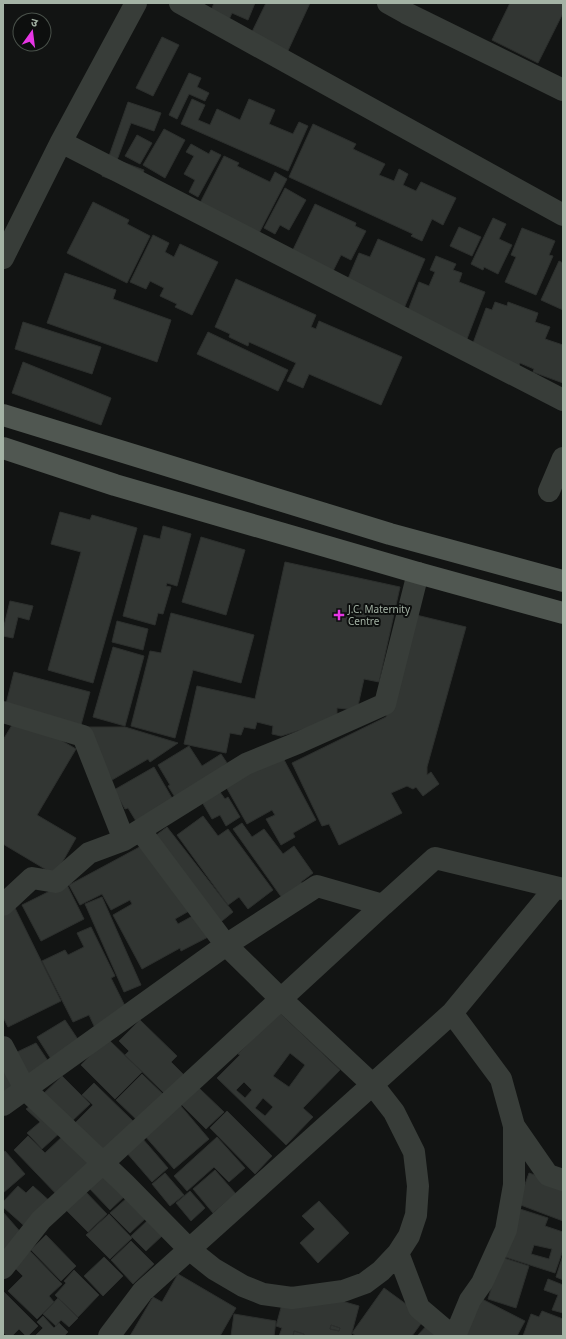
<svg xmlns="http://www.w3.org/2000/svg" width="566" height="1339" font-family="'Noto Sans','Noto Sans Devanagari',sans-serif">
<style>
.building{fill:#323633;stroke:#2c2f2d;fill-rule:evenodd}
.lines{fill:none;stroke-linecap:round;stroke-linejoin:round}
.minor{stroke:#383d39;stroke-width:22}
.major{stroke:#505751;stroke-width:22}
.poi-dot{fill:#e736e5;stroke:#0d0f0e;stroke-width:1.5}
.labels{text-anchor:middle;stroke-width:4;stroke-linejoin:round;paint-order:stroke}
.poi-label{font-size:10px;fill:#a4b3a5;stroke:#0d0f0e;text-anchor:start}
</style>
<rect width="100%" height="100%" fill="#121413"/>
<path class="building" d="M214,3H255L248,20L232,13L227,24L209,16Z
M266,3H310L286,55L249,38Z
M510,3H563V13L538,63L492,40Z
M162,37L179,45L153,96L136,88Z
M189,73L201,78L197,87L209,93L205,101L189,94L177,119L169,115Z
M192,99L205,105L198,120L210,125L217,109L240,120L249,99L275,110L269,124L293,134L299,122L308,126L288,171L181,124Z
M128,102L161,113L154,131L131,123L117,160L144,170L138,189L102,176Z
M313,124L356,144L353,149L385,164L379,175L394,181L399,169L408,174L403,185L416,191L421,182L456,198L443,225L432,219L422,241L411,236L413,234L289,177Z
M164,129L185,140L165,178L143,165Z
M137,135L152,143L140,164L125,156Z
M191,144L209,154L211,150L221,155L198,197L189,192L195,180L184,174L194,156L186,152Z
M224,156L239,163L237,166L270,182L275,172L287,179L256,239L197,209Z
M285,188L306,200L289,230L280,225L275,234L264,228Z
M93,202L129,220L127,224L150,236L127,283L67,253Z
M315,204L356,223L355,226L366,231L351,260L341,255L331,275L290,256Z
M493,218L506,224L499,239L512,245L498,274L484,267L483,270L471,264Z
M459,227L481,237L472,256L450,246Z
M522,228L555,241L549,255L553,256L536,295L505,282L516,257L511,255Z
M153,235L169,243L165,252L174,257L180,244L218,262L192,315L175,307L177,304L160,296L164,288L150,281L146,289L130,282Z
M378,239L425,259L399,320L341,295L359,253L370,257Z
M436,256L456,264L453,270L462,273L459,282L485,292L465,344L404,321L419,282L429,286L435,272L430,270Z
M559,261L563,263V310L541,300Z
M65,273L116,290L113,299L171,320L157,362L47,323Z
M236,279L316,315L311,327L316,329L319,321L402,357L381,405L309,374L303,388L287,381L296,363L249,342L248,346L229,337L230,334L215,327Z
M495,302L507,306L508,302L538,313L535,322L550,327L545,339L563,345V383L533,372L534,369L520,363L517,371L469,354L486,308L492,310Z
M23,322L101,347L92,374L15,349Z
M208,332L288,370L278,391L197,354Z
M23,362L111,398L101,425L12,393Z
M60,512L90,520L92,515L137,528L93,683L48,670L81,552L51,544Z
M163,526L191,534L177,586L167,583L166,586L171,587L163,614L158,613L155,625L123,616L144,535L160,539Z
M201,537L245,550L226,615L182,602Z
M285,562L400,587L379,682L364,679L357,710L337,708V719L281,736L272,734L273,726L257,722L255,729L244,727L241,735L230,733L226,753L184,744L197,686L255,699Z
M10,601L33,606L29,620L18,617L13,638L3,636V630Z
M171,613L254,635L241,683L193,670L175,738L131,726L150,651L161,653Z
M412,614L466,627L427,767V775L431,772L439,784L423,796L416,787L413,789L407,786L391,793L402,813L339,845L329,824L322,826L292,763L386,717Z
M117,621L148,629L143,650L112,642Z
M113,647L144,656L125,726L93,717Z
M14,672L90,692L81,725L6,704Z
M18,715L76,749L37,815L76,838L55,875L3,844V740Z
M83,727H125L178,743L150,762L148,759L112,780Z
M189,746L202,766L221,754L227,763L178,802L168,786L170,785L158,765Z
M281,754L316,820L293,833L295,837L281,845L266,819L275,815L272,810L247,824L225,785Z
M154,767L176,805L139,826L128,808L125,809L114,790Z
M220,792L225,799L228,797L240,817L226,826L220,815L212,819L202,802Z
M203,816L218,836L228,829L273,890L248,909L239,897L228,905L177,835Z
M242,823L252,837L264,829L283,854L294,846L313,873L301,882L302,884L282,898L233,829Z
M167,827L233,912L217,925L151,839Z
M147,843L189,911L175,919L178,924L200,912L212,935L181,951L180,948L142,969L113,915L132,904L130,900L111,910L102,894L80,905L69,885Z
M66,883L84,919L41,941L22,905Z
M102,897L141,985L124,992L85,904Z
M15,908L61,1001L8,1027L3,1017V914Z
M91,927L115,976L111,978L128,1012L95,1028L89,1015L73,1022L42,961L65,950L68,955L84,947L77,933Z
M279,1012L340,1070L303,1108L313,1117L286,1145L217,1078L240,1055L238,1054ZM290,1053L305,1065L289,1087L273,1076ZM244,1082L252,1090L245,1098L236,1090ZM263,1098L273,1107L265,1116L255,1108Z
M65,1020L79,1041L51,1059L37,1037Z
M140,1020L177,1056L171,1062L186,1077L167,1096L125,1055L129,1051L119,1041Z
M107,1038L142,1072L115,1099L81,1065Z
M36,1043L50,1064L26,1079L13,1054Z
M9,1069L21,1088L3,1099V1073Z
M142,1074L166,1097L140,1123L116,1100Z
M62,1076L90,1104L70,1123L43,1094Z
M94,1083L133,1121L99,1155L71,1127L93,1105L82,1095Z
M199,1088L224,1112L206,1129L182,1105Z
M33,1104L62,1131L42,1149L27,1133L40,1122L26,1109Z
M180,1105L209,1139L174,1169L144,1135Z
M227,1111L272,1156L255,1174L210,1128Z
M66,1133L96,1164L60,1198L14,1150L28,1136L45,1153Z
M217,1137L245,1168L229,1182L214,1167L187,1191L174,1176Z
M142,1138L168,1168L152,1182L126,1152Z
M5,1151L25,1174L3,1193V1152Z
M104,1170L127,1194L110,1210L87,1186Z
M215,1170L236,1194L213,1213L193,1189Z
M165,1173L184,1195L170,1206L152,1184Z
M529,1173L563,1185V1221L518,1204Z
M18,1186L26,1193L33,1186L53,1204L29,1230L3,1207V1202Z
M82,1188L107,1214L88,1232L63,1207Z
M190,1191L205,1208L191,1221L176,1203Z
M128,1197L147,1217L130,1233L110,1213Z
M319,1201L349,1233L318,1263L300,1243L315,1229L302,1216Z
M520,1209L548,1218L545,1226L563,1232V1250L555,1273L505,1257ZM534,1245L552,1249L549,1259L531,1254Z
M3,1212L23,1235L3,1253Z
M109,1214L132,1238L110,1259L86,1235Z
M149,1219L163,1235L146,1251L131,1236Z
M46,1235L76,1266L61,1281L31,1250Z
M131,1241L154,1264L133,1284L111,1260Z
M30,1251L62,1284L49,1296L54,1302L37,1319L8,1291L23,1276L14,1267Z
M563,1255V1280L556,1277Z
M104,1257L123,1276L103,1296L84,1276Z
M501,1257L529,1266L516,1308L488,1299Z
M74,1270L99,1295L78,1317L55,1295L66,1283L64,1281Z
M178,1274L236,1308L220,1336H130L153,1297L162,1302Z
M548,1279L563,1285V1313L552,1310L558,1295L544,1290Z
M384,1288L425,1318L412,1336H356L352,1333Z
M3,1291L38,1326L28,1336H26L19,1329L12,1336H7L3,1332Z
M324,1296L359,1306L351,1336H304V1334L294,1331L293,1336H279L282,1328L276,1326L282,1304ZM331,1325L340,1328L339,1331L330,1329Z
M478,1297L525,1321L517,1336H463Z
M58,1298L78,1318L69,1327L61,1320L56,1326L43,1314Z
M542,1311L563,1319V1336H523L531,1314L539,1317Z
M234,1314L276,1321L274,1336H231Z
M43,1316L54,1328L59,1323L68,1332L64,1336H35L43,1328L37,1322Z
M429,1323L444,1336H417Z
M331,1325L340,1328L339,1331L330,1329Z
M294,1331L304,1334V1336H293Z"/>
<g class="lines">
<path class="minor" d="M180,3L563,215
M388,3L406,13L563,90
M61,142L563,400
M3,258L61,142L136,3
M549,491L563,458
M3,712L83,736L124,840
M3,905L32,878L56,882L89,853L124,840L246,764L300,742L385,704L418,573
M452,1013L501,1079L514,1126V1185L506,1230L482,1283L470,1300L455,1336
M3,1047L25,1089L125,1184L189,1249L214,1269L243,1286L263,1294L292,1298L343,1291L365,1283L381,1271L398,1253L409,1236L416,1215L418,1186L414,1152L394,1112L373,1085L281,999L226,945L140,830
M3,1105L226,945L317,886L383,905L435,858L563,889
M514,1126L548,1175L563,1180
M398,1253L419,1308L452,1336
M3,1268L41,1220L383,905
M109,1336L143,1291L452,1013L555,888"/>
<path class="major" d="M3,415L390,534L563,581
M3,448L115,485L418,573L563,613"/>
</g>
<path class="poi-dot" d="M337 609h4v4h4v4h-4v4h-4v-4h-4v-4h4z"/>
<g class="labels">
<g class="poi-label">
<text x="348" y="613">J.C. Maternity<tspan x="348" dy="12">Centre</tspan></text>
</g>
</g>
<rect width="566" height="1339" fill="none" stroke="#a4b3a5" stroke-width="8"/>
<g transform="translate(32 32) rotate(14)"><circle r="19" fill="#0d0f0e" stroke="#49514a"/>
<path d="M0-3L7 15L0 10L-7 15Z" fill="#e736e5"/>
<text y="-6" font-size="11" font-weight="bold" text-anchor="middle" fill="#a4b3a5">उ</text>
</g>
</svg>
